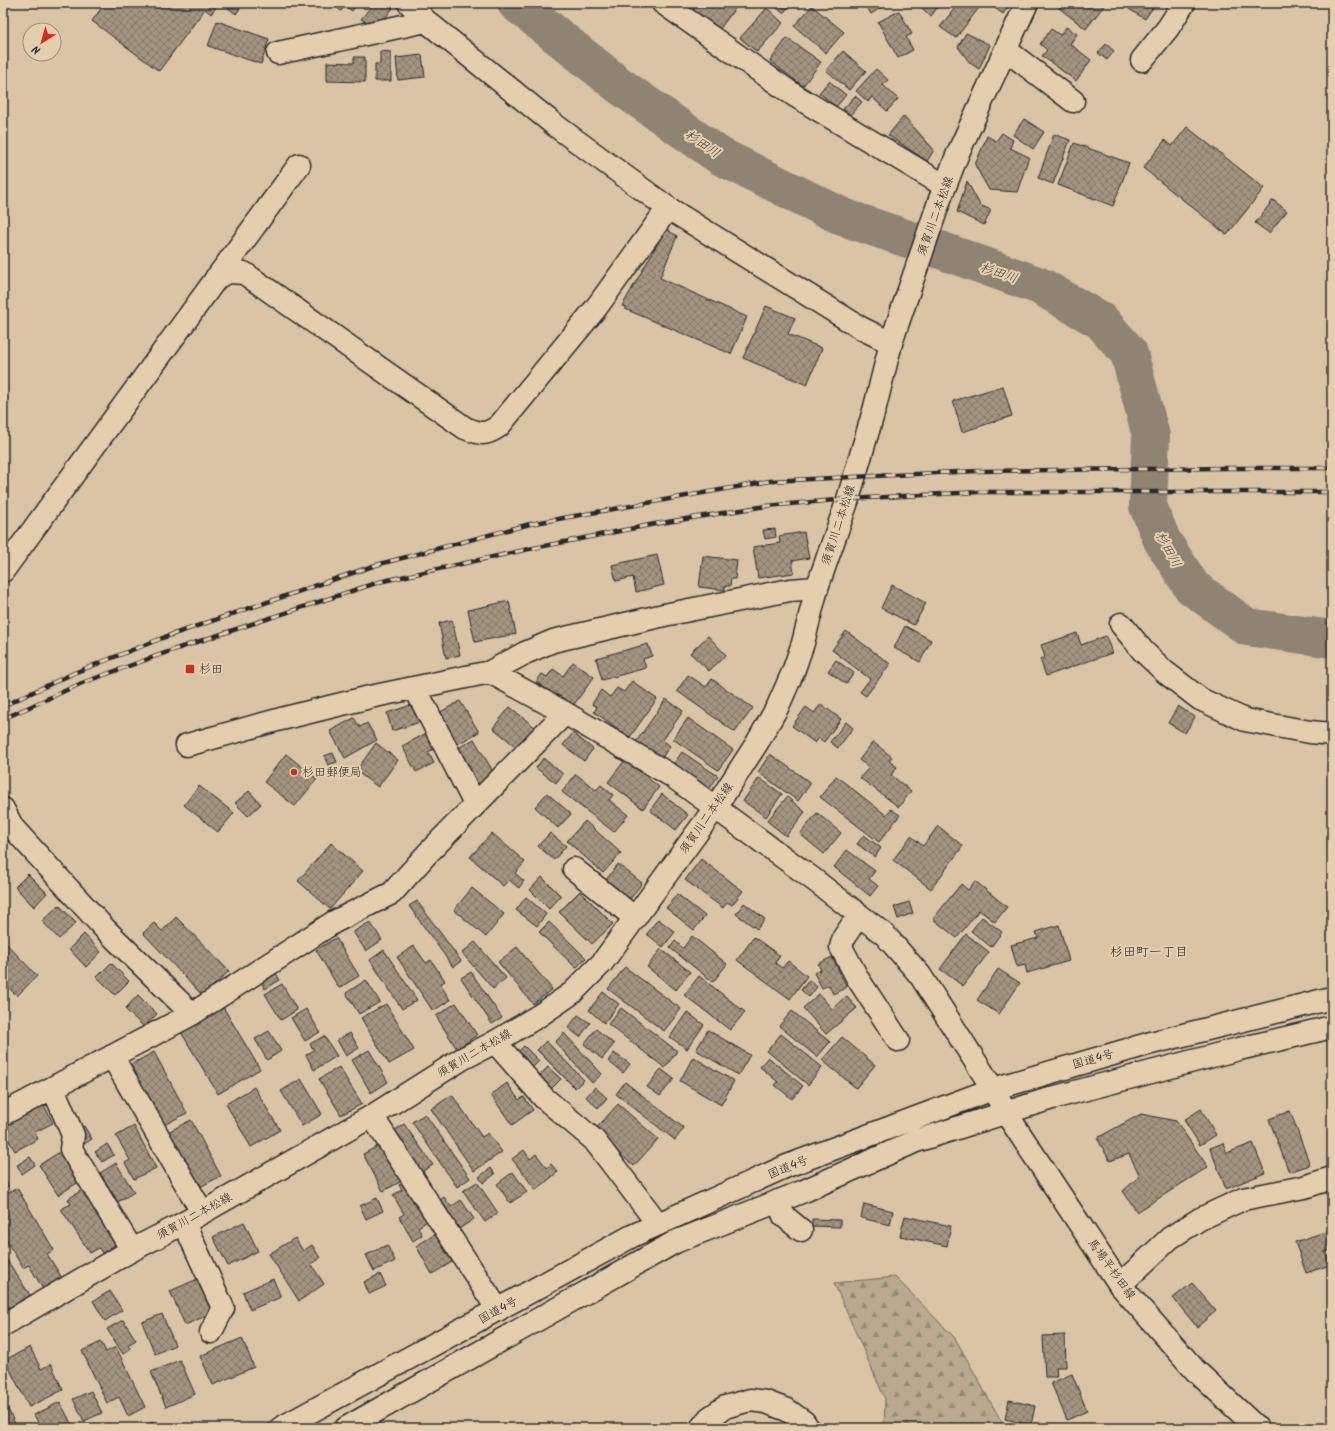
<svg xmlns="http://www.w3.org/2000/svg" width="1335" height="1431" font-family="Kalam,'Klee One',sans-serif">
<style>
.forest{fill:url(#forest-firs);stroke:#726a5e}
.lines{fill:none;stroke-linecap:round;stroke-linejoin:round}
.river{stroke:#8f8372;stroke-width:38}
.building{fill:url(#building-cross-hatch);stroke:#2b2b2b}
.minor-casing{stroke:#2b2b2b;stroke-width:25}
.major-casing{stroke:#2b2b2b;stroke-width:25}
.highway-casing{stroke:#2b2b2b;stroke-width:25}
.minor{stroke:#e5ceae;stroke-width:22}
.major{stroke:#e5ceae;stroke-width:22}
.highway{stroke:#e5ceae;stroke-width:22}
.rail-casing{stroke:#2b2b2b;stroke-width:4.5}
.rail{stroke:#e5ceae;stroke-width:3;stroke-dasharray:9;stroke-linecap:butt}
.poi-dot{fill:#c8321e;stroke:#e5ceae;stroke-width:1.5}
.labels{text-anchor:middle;stroke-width:4;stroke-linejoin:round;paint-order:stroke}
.street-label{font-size:12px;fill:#2b2b2b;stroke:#e5ceae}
.poi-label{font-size:12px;fill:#2b2b2b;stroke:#e5ceae;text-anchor:start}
.water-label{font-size:13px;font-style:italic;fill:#44413d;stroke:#e5ceae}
.neighbourhood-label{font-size:13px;fill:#2b2b2b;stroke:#e5ceae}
</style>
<defs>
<pattern id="forest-firs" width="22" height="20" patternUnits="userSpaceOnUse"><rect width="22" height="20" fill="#baa890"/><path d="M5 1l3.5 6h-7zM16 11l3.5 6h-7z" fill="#978976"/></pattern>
<pattern id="building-cross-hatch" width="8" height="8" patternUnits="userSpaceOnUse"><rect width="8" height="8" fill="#a49480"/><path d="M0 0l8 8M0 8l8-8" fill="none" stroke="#867969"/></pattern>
</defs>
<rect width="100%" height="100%" fill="#dac4a6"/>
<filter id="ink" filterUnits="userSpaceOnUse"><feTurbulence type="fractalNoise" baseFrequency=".025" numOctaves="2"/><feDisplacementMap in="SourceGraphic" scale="8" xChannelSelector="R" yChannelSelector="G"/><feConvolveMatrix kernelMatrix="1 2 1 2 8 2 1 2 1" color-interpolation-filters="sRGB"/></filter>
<g filter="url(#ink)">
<path class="forest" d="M895,1277L955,1338L1005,1428H884L885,1399L834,1283Z"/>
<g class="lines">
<path class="river" d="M516,3L620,86L720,156L843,217L943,251L1040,286L1101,321L1129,353L1151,436L1148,506L1162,540L1192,587L1247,627L1332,639"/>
</g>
<path class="building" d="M105,3H219L211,14L205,9L159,71L92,21Z
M224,3H244L236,14L223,4Z
M336,3H358L352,11L345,6L341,11L334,5Z
M374,3H386L393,8L381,23L376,19L370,26L361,19Z
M698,3H739L719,30L690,13Z
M775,3H787L790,6L783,13L773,5Z
M864,3H879L882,7L871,14Z
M916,3H941L931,16Z
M947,3H979L981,5L956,38L940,27L954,9Z
M988,3H1011L1003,14Z
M1062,3H1106L1086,29L1059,8Z
M1133,3H1156L1145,19L1129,9Z
M812,6L844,32L826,53L794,26Z
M767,8L783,23L757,52L740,38Z
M899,11L912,34L906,37L913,50L898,58L878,22Z
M217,21L269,39L261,64L208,46Z
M1066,27L1077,34L1070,44L1091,60L1076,81L1042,56L1047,50L1040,44L1051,29L1060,35Z
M966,33L990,45L979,69L970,63L958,47Z
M787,38L821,62L803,86L770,61Z
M1106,44L1114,51L1107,60L1098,53Z
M380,51L391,52V81H375V64H380Z
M843,51L866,71L849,90L826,70Z
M422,55L425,77L398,80L396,58Z
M354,57H365V82L327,81V62L354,63Z
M876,69L888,80L883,85L898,99L887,111L872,97L868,102L856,91Z
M829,81L846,95L836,107L819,93Z
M855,96L862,102L850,115L843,109Z
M904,116L934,150L927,161L888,135Z
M1024,119L1044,132L1033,149L1013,135Z
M1187,127L1264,188L1227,235L1143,168L1165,140L1172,146Z
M1002,133L1013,140L1010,148L1029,157L1017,192L989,190L975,165L987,136L996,141Z
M1054,134L1070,140L1053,184L1038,178Z
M1074,143L1129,163L1113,206L1058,185Z
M967,181L980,205L991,210L984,225L957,212Z
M1273,200L1287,211L1269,233L1255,223Z
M666,229L677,236L660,278L747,317L731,354L625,309L626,307L622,306Z
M766,306L795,318L788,334L822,348L807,385L743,358Z
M1003,386L1012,416L962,432L953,401Z
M775,529L776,537L765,539L763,530Z
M804,532L809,558L792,561L794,573L758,578L753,547L780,543L779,536Z
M657,555L664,585L636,592L633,577L616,581L612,565Z
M703,556L737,560L735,579H731L730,586H725V590L699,587Z
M892,585L926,603L914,625L881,608Z
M509,601L516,634L475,642L468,610Z
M452,620L460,655L446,658L439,623Z
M905,626L931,640L920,662L894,648Z
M846,631L890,664L866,696L860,692L870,679L832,650Z
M1077,633L1081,645L1106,636L1112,653L1046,676L1040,659L1045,657L1041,645Z
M708,636L726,655L709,671L690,653Z
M648,644L652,656L643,659L646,668L602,680L596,658Z
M836,660L854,673L846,684L828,671Z
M573,662L594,677L572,707L536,682L542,674L547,677L553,669L563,676Z
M688,675L706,687L712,679L753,708L735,732L677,691Z
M632,681L657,699L630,737L594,712L597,707L592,704L601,690L610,697L617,688L624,692Z
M666,699L683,711L663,740L670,746L661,759L636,742Z
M460,701L479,732L454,746L435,715Z
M414,704L420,722L392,731L387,713Z
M821,704L841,719L824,742L819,738L815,743L792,726L806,707L814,713Z
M1178,706L1195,717L1185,733L1168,723Z
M510,707L537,729L520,750L493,728Z
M354,718L360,727L367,723L377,740L345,758L330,731Z
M688,718L733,750L718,770L673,739Z
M846,722L853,728L838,748L830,742Z
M427,733L436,748L428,752L434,763L416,772L402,746Z
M573,733L593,749L584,761L563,745Z
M474,739L495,775L475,787L453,751Z
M873,742L892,757L889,761L897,767L891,775L911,791L899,807L860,778L869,767L859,760Z
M376,743L398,760L378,787L356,771Z
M682,752L718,776L708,791L672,766Z
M333,753L337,762L328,765L324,756Z
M286,754L317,779L295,806L264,782Z
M770,754L811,783L798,801L758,772Z
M543,758L563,774L556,783L536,768Z
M625,760L659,787L643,809L608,782Z
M576,774L596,790L601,785L613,795L609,800L628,815L614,832L562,792Z
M836,776L886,815L891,809L900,815L879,842L820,797Z
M759,778L782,794L766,817L743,801Z
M199,786L234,813L218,832L184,805Z
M249,791L261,804L248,816L235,803Z
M547,793L571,814L558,828L535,807Z
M662,794L688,815L676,830L650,810Z
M787,797L805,812L786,836L767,821Z
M817,813L841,833L824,854L800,834Z
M585,821L621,853L603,873L567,841Z
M938,826L963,846L931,889L893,860L911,836L923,846Z
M492,833L525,862L515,873L524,881L519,888L509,880L503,886L470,857Z
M550,833L566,846L554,860L538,846Z
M864,835L881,848L875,857L857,844Z
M331,843L363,871L330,909L298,881Z
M847,850L875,871L869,879L878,886L870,896L834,867Z
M701,859L743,891L732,905L727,902L723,908L685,880Z
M618,864L642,883L630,899L606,880Z
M28,874L47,893L34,907L15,887Z
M542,877L561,896L549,909L530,890Z
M975,881L1007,907L995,922L979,910L957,938L933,919L961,884L968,890Z
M472,888L504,914L486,937L454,910Z
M580,891L613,924L592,944L559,912Z
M677,894L705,916L694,930L666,908Z
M526,897L546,914L537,926L516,910Z
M417,901L461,961L453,967L409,906Z
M909,902L913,913L898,919L894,907Z
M744,903L765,919L757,929L736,914Z
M59,905L76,923L59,939L42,921Z
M176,917L229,971L203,996L143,933L154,923L162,931Z
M982,917L1002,932L991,947L971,931Z
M658,919L675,932L663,947L647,934Z
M370,922L382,940L366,951L353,932Z
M549,922L586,958L576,968L539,932Z
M1059,925L1069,961L1027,973L1025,965L1017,967L1011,945L1038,938L1036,932Z
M84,934L101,952L86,967L69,949Z
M966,934L989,952L963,986L940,969Z
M692,936L727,964L713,982L670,948L675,941L683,948Z
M754,937L780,956L775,963L782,968L788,961L807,976L790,999L737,960Z
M336,938L359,976L339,988L316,950Z
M3,940L37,976L17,996L3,982Z
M475,942L506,978L493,989L462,953Z
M414,946L426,963L431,960L445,981L440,984L450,1000L433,1011L397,957Z
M517,947L552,989L533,1004L498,962Z
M661,949L690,972L676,990L647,967Z
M384,950L417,1000L402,1009L370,960Z
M832,957L847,987L833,994L829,985L822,988L814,973L821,970L818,964Z
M111,963L129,981L115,995L97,977Z
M625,967L681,1009L664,1031L608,989Z
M998,969L1020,983L999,1014L977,1000Z
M274,970L280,980L265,989L259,979Z
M471,972L502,1018L492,1024L461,978Z
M699,976L745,1012L730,1030L684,995Z
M366,980L380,1002L359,1014L346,993Z
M809,980L817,987L809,997L801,990Z
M282,984L297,1010L281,1020L265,994Z
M603,992L619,1004L604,1023L589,1010Z
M819,994L832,1009L846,996L857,1008L826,1034L803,1008Z
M138,995L157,1014L144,1027L125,1009Z
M456,1003L477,1035L457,1049L436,1016Z
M386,1004L414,1050L389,1064L361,1018Z
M223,1007L260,1069L218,1094L181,1032Z
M621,1008L677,1051L665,1068L608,1024Z
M306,1009L320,1032L305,1041L291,1018Z
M792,1011L830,1042L817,1057L779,1026Z
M687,1012L704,1025L687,1049L670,1037Z
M578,1015L590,1023L580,1037L568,1028Z
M596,1029L614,1044L602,1059L584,1044Z
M708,1030L750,1055L738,1075L696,1050Z
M269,1031L281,1051L267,1060L255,1039Z
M350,1033L359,1048L346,1056L337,1040Z
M564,1033L602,1074L592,1083L555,1042Z
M781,1034L822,1067L808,1085L767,1051Z
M324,1036L337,1056L314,1070L306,1055L314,1050L310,1044Z
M842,1037L875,1065L856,1088L822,1060Z
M546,1041L584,1080L575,1088L537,1050Z
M524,1046L539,1061L530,1070L515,1055Z
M369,1050L388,1082L371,1093L352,1060Z
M154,1052L187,1113L162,1126L130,1065Z
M614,1053L630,1064L623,1073L608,1061Z
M693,1057L734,1081L721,1105L680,1081Z
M768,1057L803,1086L792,1099L775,1085L778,1082L760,1067Z
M339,1067L362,1104L341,1115L319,1079Z
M548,1067L561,1079L549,1091L536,1079Z
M661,1069L674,1079L660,1096L647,1087Z
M301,1079L322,1114L302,1126L281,1091Z
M625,1082L684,1128L675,1140L616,1094Z
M507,1083L519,1100L524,1097L533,1110L512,1125L491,1095Z
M254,1087L280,1130L251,1147L226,1104Z
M595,1087L607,1098L598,1108L586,1097Z
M452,1095L482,1137L488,1133L502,1152L474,1171L431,1109Z
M43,1103L53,1123L35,1132L38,1139L15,1151L3,1130V1124Z
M618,1104L658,1139L634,1166L594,1131Z
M1201,1109L1216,1135L1200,1145L1184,1120Z
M1290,1111L1310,1165L1289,1172L1269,1119Z
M425,1114L470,1178L457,1187L412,1122Z
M1141,1114L1176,1121L1208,1167L1137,1212L1123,1191L1140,1176L1129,1154L1110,1161L1097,1138Z
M191,1120L221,1176L198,1188L168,1132Z
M404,1124L433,1165L423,1171L427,1177L421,1182L388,1135Z
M84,1126L92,1139L84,1144L76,1132Z
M134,1126L156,1168L134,1179L125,1163L130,1160L116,1136Z
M1223,1143L1227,1153L1253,1143L1265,1173L1226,1189L1210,1148Z
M107,1144L114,1155L102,1162L95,1152Z
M382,1144L402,1181L383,1191L363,1154Z
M63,1150L82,1180L58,1195L39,1165Z
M524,1150L530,1159L536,1154L547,1168L551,1164L558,1172L536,1190L512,1159Z
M30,1157L35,1165L22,1174L17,1165Z
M116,1163L134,1192L118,1202L100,1173Z
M491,1168L495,1174L483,1183L479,1177Z
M513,1172L527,1192L510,1203L497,1184Z
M3,1176L8,1186L3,1189Z
M406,1181L429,1220L418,1227L422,1235L413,1241L399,1217L404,1214L393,1195L402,1190L399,1185Z
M477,1182L498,1213L485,1222L463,1191Z
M17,1188L54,1250L47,1254L62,1278L43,1289L29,1265L23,1268L3,1235V1196Z
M85,1188L119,1242L102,1253L99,1248L90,1253L61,1209L71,1204L68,1199Z
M444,1197L451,1207L461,1200L474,1219L453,1233L434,1205Z
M377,1198L383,1211L366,1219L360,1206Z
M864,1204L893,1211L890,1225L861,1218Z
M905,1216L951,1226L947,1246L900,1236Z
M812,1219L840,1220V1227L812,1226Z
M244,1222L258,1251L228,1266L213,1237Z
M1331,1230L1332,1249L1325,1252L1330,1265L1306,1273L1295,1242Z
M441,1231L457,1259L432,1274L416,1246Z
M295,1238L303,1251L312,1245L320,1258L311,1264L324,1284L299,1301L269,1254Z
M387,1245L395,1261L374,1271L366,1255Z
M5,1257L30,1295L3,1312V1258Z
M380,1274L386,1286L369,1294L364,1282Z
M200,1278L215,1312L185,1325L170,1291Z
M273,1279L281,1297L250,1310L243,1292Z
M1192,1283L1216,1311L1197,1327L1173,1298Z
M110,1291L122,1310L105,1321L93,1301Z
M162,1314L175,1345L155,1354L142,1322Z
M123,1320L136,1340L128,1345L130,1349L123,1354L107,1329Z
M1065,1335L1066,1367H1056L1057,1377H1045L1043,1336Z
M242,1338L254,1367L213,1385L200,1356Z
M101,1342L106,1352L116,1347L145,1407L128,1416L119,1397L107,1403L82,1351Z
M30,1347L41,1369L51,1364L63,1390L29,1407L5,1360Z
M180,1360L195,1394L166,1407L151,1372Z
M1072,1374L1087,1411L1067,1420L1051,1383Z
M91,1391L102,1413L84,1421L73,1399Z
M1009,1400L1035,1406L1031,1425L1005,1419Z
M60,1402L73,1427L41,1428L34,1415Z
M7,1407L17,1428H3V1409Z
M157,1421L159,1428H133Z"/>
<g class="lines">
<defs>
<path id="minor" d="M409,3L426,21L556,126L668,208L861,328L891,343
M663,3L794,95L945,186
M1006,50L1073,101
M278,53L426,21
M1142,60L1168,28L1184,3
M216,278L229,272L244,273L465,428C480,434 485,436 499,426L596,308L668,208
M3,571L299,165
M1121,624L1143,651L1165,672L1200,699L1245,720L1310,732L1332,734
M490,672L565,713L672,776L813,879L885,935L920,975L993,1089
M415,688L475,804
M187,745L281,719L370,697L490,672L525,653L553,641L664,615L790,590L817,588
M3,809L13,828L105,929L192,1014
M574,869L635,918
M859,915L844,937L841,947L858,979L898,1040
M495,1042L544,1098L594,1140L658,1224
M112,1056L202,1212
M53,1088L73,1135L71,1149L132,1250
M3,1114L192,1014L334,922L392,893L427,854L565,713
M372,1116L498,1310
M778,1201L784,1216L801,1230
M184,1223L223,1308L211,1332
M1120,1285L1170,1238L1200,1219L1243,1199L1304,1187L1332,1178
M701,1428L709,1418L725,1407L750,1400L766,1402L787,1410L804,1422L808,1428"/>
<path id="major" d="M993,1089L1006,1113L1120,1285L1195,1370L1257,1428
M3,1325L132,1250L184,1223L372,1116L462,1059L495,1042L540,1015L572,993L602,963L715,808L757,743L778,706L793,672L803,643L817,588L848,499L875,407L891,343L940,199L958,153L1027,3"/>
<path id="highway" d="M281,1428L632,1236L787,1166L993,1089L1151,1043L1332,998
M346,1428L675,1242L804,1191L916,1141L1052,1098L1239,1049L1332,1027"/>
</defs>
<use href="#minor" class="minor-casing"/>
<use href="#major" class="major-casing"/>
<use href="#highway" class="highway-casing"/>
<use href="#minor" class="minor"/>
<use href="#major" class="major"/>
<use href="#highway" class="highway"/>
<defs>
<path id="rail" d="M3,706L74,673L165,637L376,565L530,524L770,481L978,471L1228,468H1332
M3,719L82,683L173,650L379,582L529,549L655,524L766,506L848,499L979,492H1332"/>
</defs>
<use href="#rail" class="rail-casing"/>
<use href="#rail" class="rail"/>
</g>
</g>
<g class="poi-dot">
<rect x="185" y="664" width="10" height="10" rx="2"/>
<circle cx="294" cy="772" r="4"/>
</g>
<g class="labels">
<g class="street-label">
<text transform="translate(935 216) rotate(-70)" y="4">須賀川二本松線</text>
<text transform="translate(838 525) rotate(-72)" y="4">須賀川二本松線</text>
<text transform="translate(706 818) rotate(-55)" y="4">須賀川二本松線</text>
<text transform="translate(474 1053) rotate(-30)" y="4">須賀川二本松線</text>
<text transform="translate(1093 1059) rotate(-16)" y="4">国道4号</text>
<text transform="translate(788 1167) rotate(-22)" y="4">国道4号</text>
<text transform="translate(194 1216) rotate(-29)" y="4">須賀川二本松線</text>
<text transform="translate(1112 1269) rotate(54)" y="4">馬場平杉田線</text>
<text transform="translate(498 1310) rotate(-29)" y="4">国道4号</text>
</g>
<g class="poi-label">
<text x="199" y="673">杉田</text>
<text x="302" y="776">杉田郵便局</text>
</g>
<g class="water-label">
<text transform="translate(703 143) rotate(34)" y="5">杉田川</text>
<text transform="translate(999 272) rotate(19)" y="5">杉田川</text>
<text transform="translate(1169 549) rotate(61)" y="5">杉田川</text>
</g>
<g class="neighbourhood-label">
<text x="1149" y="956">杉田町一丁目</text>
</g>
</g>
<rect width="1335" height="1431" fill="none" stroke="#e5ceae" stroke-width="16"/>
<rect x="8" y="8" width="1319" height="1415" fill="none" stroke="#2b2b2b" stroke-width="1.5" filter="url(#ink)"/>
<g transform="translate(42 42) rotate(217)"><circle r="19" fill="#e5ceae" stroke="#9b8d7a"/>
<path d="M0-3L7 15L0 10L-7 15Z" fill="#c8321e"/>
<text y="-6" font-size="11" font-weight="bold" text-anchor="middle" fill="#2b2b2b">N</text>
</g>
</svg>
